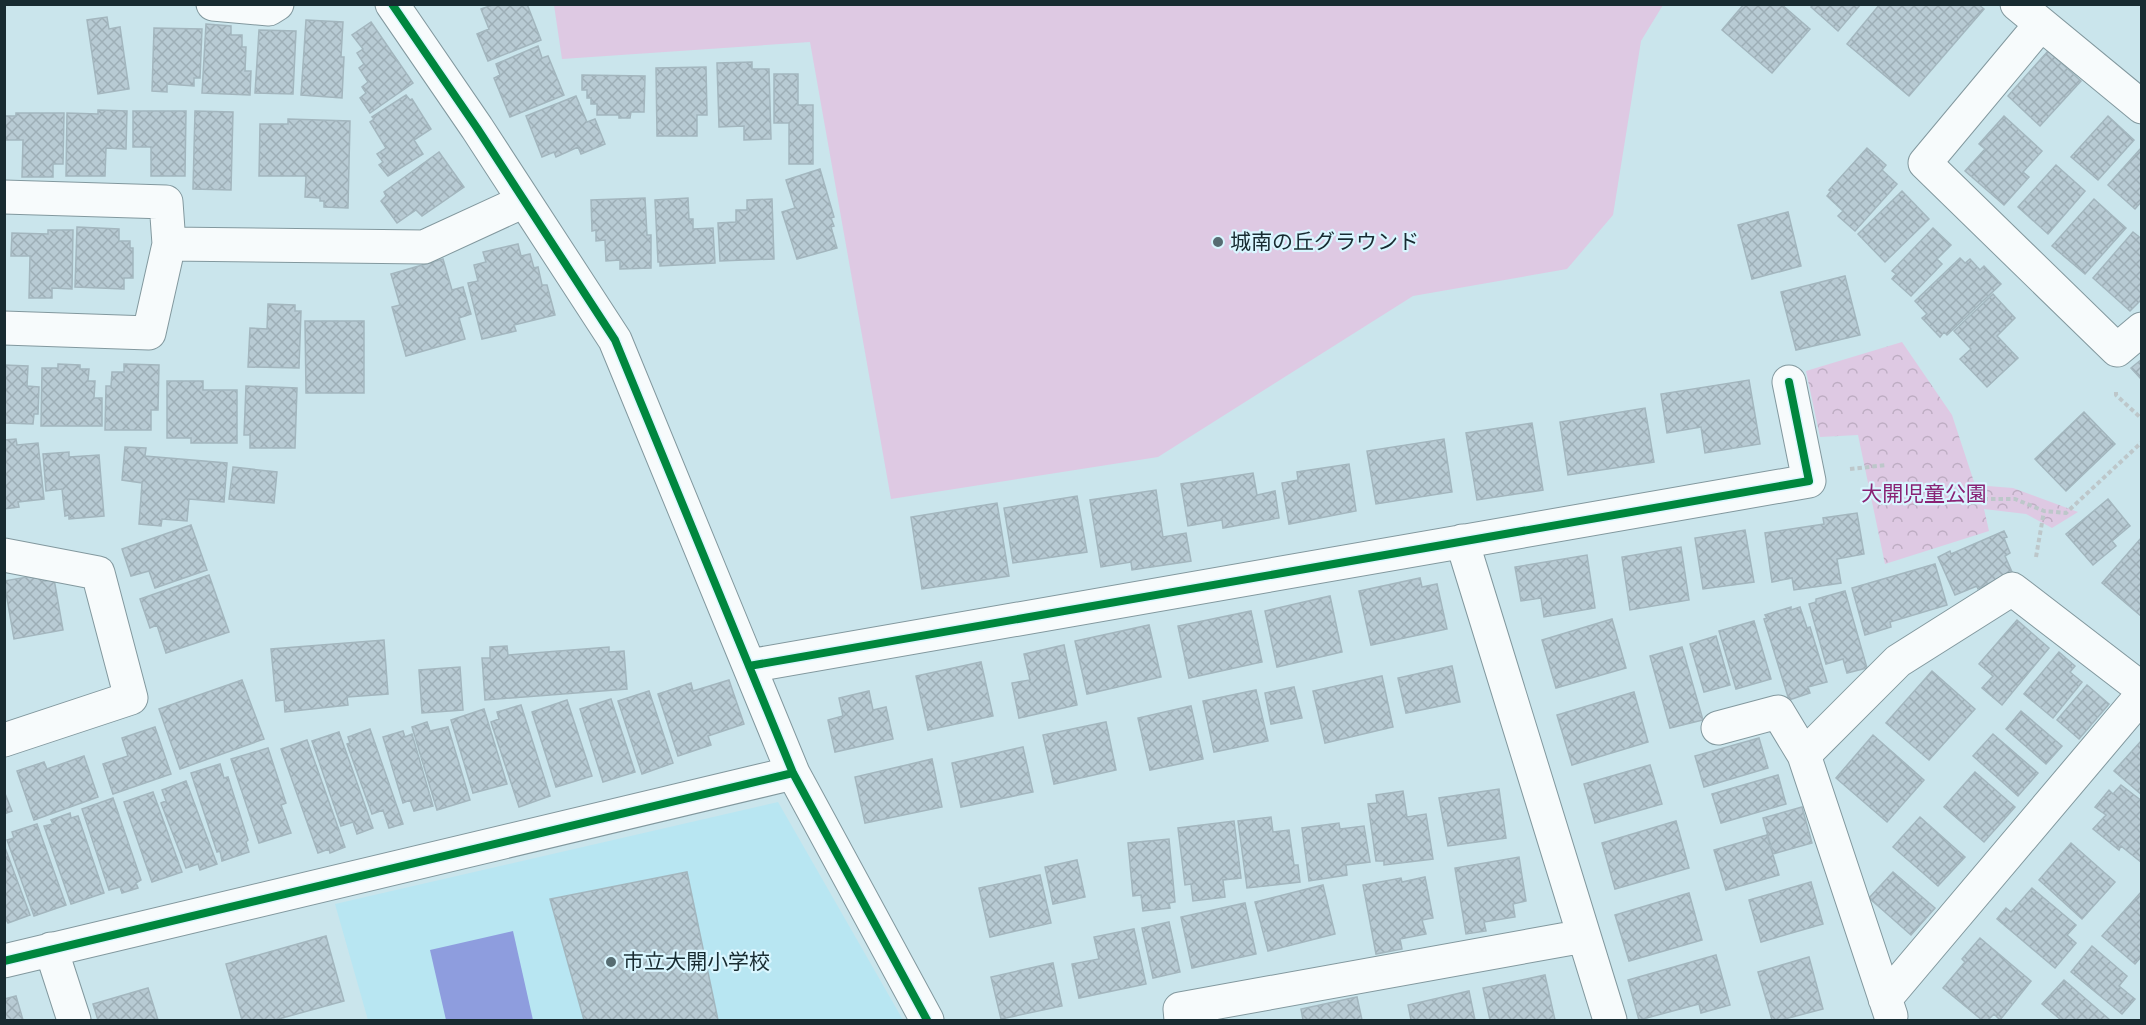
<svg xmlns="http://www.w3.org/2000/svg" width="2146" height="1025" font-family="'DejaVu Sans','Noto Sans JP',sans-serif">
<style>
.built{fill:#b8e6f2}
.park{fill:url(#park-crowns)}
.pitch{fill:#dec9e3}
.water{fill:#8e9dde}
.building{fill:url(#building-cross-hatch);stroke:#a3b6be;stroke-width:1.5}
.lines{fill:none;stroke-linecap:round;stroke-linejoin:round}
.street-casing{stroke:#82989e;stroke-width:35}
.path{stroke:#bdc7ca;stroke-width:4;stroke-dasharray:4.5 3;stroke-linecap:butt}
.street{stroke:#f7fbfc;stroke-width:33}
.cycleway-casing{stroke:#d9f6ff;stroke-width:11}
.cycleway{stroke:#00873e;stroke-width:8}
.poi-dot{fill:#566c72;stroke:#d9f6ff;stroke-width:2}
.labels{text-anchor:middle;stroke-width:4.5;stroke-linejoin:round;paint-order:stroke}
.poi-label{font-size:21px;fill:#182b31;stroke:#d9f6ff;text-anchor:start}
.park-label{font-size:21px;fill:#892274;stroke:#d9f6ff}
</style>
<defs>
<pattern id="park-crowns" width="20" height="18" patternUnits="userSpaceOnUse" patternTransform="scale(1.5)"><rect width="20" height="18" fill="#dec9e3"/><path d="M2 6a3 3 0 1 1 6 0M12 15a3 3 0 1 1 6 0" fill="none" stroke="#beadc3"/></pattern>
<pattern id="building-cross-hatch" width="8" height="8" patternUnits="userSpaceOnUse" patternTransform="scale(1.5)"><rect width="8" height="8" fill="#b8cbd4"/><path d="M0 0l8 8M0 8l8-8" fill="none" stroke="#9daeb6"/></pattern>
</defs>
<rect width="100%" height="100%" fill="#cae5ec"/>
<path class="built" d="M778,802L903,1020H368L335,904Z"/>
<path class="park" d="M1902,342L1952,415L1975,485L2013,488L2078,512L2052,528L2026,514L1984,509L1989,531L1885,564L1858,435L1820,437L1806,371Z"/>
<path class="pitch" d="M554,5V4L1663,5L1641,41L1613,215L1567,269L1413,296L1158,457L891,499L810,42L562,59Z"/>
<path class="water" d="M513,931L533,1020H446L430,950Z"/>
<path class="building" d="M495,4H527L541,40L488,61L477,34L489,29L481,9Z
M1744,4H1781L1810,29L1772,73L1722,30Z
M1814,4H1861L1838,31L1811,7Z
M1880,4H1978L1984,9L1909,96L1847,44Z
M107,17L109,29L120,27L129,89L98,94L87,20Z
M306,20L343,22L341,57H344L342,98L301,95Z
M371,22L413,83L370,113L360,98L366,93L362,87L368,82L359,68L364,64L357,53L363,49L352,35Z
M206,24L231,26V35H242V47H246L245,71H251L250,95L202,93Z
M154,28L202,29L200,78H194V86L167,84V92L152,91Z
M259,30L296,31L293,94L255,93Z
M538,46L542,58L548,56L564,95L510,117L494,78L500,75L496,64Z
M2048,51L2081,81L2040,126L2008,96Z
M752,62V69H769L771,139L744,140V126L719,127L717,63Z
M706,67L707,115H697V136H657L656,68Z
M774,74H798V105H813V164H789V123H774Z
M582,75L645,76L644,112H631L630,118H619V115H597V104H591V98H587V90H582Z
M406,95L410,100L412,99L431,129L414,140L423,154L388,176L379,165L383,162L377,154L386,148L370,122L374,119L372,117Z
M576,96L587,122L595,119L605,144L581,154L578,147L556,157L554,152L542,157L526,116Z
M98,110L127,111L126,149L106,148L105,176H66L67,113L98,114Z
M133,111H186L185,176H151V147H133Z
M195,111L233,112L231,190L193,189Z
M16,113H64L63,164H53V177H22L23,140H4V116H16Z
M2004,116L2042,151L2023,172L2029,177L2004,205L1965,171L1985,149L1979,144Z
M2108,116L2134,140L2098,180L2071,157Z
M288,119L350,121L348,208L324,207V201H320V198L305,197L306,176H259L260,124H288Z
M2142,147V201L2135,209L2108,185Z
M1867,148L1886,165L1882,170L1897,184L1855,231L1838,216L1843,211L1827,196L1831,191L1829,190Z
M439,152L464,187L422,216L416,210L397,223L381,201L386,196L384,192Z
M2056,165L2085,191L2048,234L2018,207Z
M820,169L834,217L831,218L834,226L831,227L837,248L797,259L782,212L795,208L786,180Z
M1902,191L1929,219L1885,262L1858,234Z
M645,198L647,235H651V268L620,269V260L606,261L605,240L596,241V230L592,231L591,200Z
M688,198L689,219H693V229L713,228L715,263L660,266V262H658L655,200Z
M772,199L774,259L720,261L718,223L736,222V210H747V200Z
M2094,199L2126,228L2085,274L2052,246Z
M1788,212L1801,266L1752,279L1738,225Z
M77,227L119,229V241H130V248H133V278H124V289L75,287Z
M1933,228L1951,245L1937,259L1942,264L1911,296L1892,279L1896,274L1892,271Z
M48,230H73L72,289L52,288V298H29L30,256H11L12,233L48,234Z
M2133,232L2142,239V299L2130,311L2093,278Z
M518,244L521,256L530,254L534,268L538,267L542,285H547L555,315L514,325L516,331L482,339L468,283L478,281L474,265L486,262L483,252Z
M1960,258L1965,263L1970,259L1980,270L1984,266L2001,284L1947,335L1944,332L1940,337L1922,318L1927,314L1915,301Z
M443,259L452,290L463,287L471,314L459,318L465,339L406,356L392,307L400,305L391,274Z
M1845,276L1860,335L1796,350L1781,292Z
M1993,294L2015,318L1997,336L2018,358L1987,387L1960,359L1971,349L1954,331Z
M268,304L295,305V311H301L299,368L248,367L250,328L267,329Z
M305,321H364V393H306Z
M2142,359V380L2131,368Z
M58,364L80,365V369H89L88,381H95L94,398H102V426H41L42,368H58Z
M124,364L159,365L158,410H151V430H105L106,386H111L112,372H124Z
M4,365L28,366L27,386L39,387L38,414H34L33,424L4,423Z
M1749,380L1760,444L1705,453L1701,427L1667,433L1661,394Z
M167,381H203V390H237V443H191V438H167Z
M246,386L297,388L295,448H250V435H244Z
M1645,408L1654,462L1568,475L1560,422Z
M2084,412L2115,444L2066,491L2035,459Z
M1532,423L1543,490L1477,500L1466,433Z
M16,439L17,445L38,443L44,499L18,502L19,507L4,509V440Z
M1444,439L1452,492L1376,504L1367,451Z
M125,447L146,448L145,456L227,463L224,502L189,499L187,521L162,519L161,526L139,524L142,483L122,480Z
M69,452V457L99,455L104,516L69,519V515L65,516L62,489L46,491L43,454Z
M1349,464L1356,511L1289,524L1282,483L1298,480L1297,472Z
M233,467L277,472L274,503L229,499Z
M1253,473L1257,495L1275,491L1279,518L1223,528L1222,520L1188,526L1181,484Z
M1156,490L1163,537L1186,533L1191,561L1132,570L1131,562L1101,567L1090,500Z
M1077,496L1087,552L1013,563L1004,508Z
M2108,499L2130,526L2112,541L2116,546L2093,565L2066,534Z
M997,503L1009,576L922,589L911,517Z
M1857,513L1864,554L1837,559L1841,583L1794,590L1792,578L1772,582L1765,533L1824,524L1823,518Z
M191,525L207,570L155,588L149,571L131,576L122,549Z
M1745,530L1754,582L1703,589L1695,538Z
M2004,531L2007,537L2004,538L2010,553L2005,556L2012,572L1978,589L1977,586L1955,595L1938,557L1950,551L1951,554Z
M2142,537V617L2102,583Z
M1681,547L1689,600L1630,610L1622,557Z
M1587,555L1595,608L1544,617L1541,598L1521,601L1515,567Z
M1935,564L1947,605L1890,622L1891,627L1865,635L1852,588Z
M44,574L45,581L54,579L63,630L14,639L4,581Z
M209,575L229,632L166,653L157,625L150,628L140,599Z
M1420,578L1422,587L1437,584L1447,629L1371,645L1359,591Z
M1845,591L1867,668L1847,673L1843,659L1826,664L1809,604L1816,602V599Z
M1330,596L1342,652L1277,667L1265,611Z
M1791,607V610L1800,607L1807,628L1810,627L1827,682L1808,687L1810,693L1789,700L1764,619L1767,618L1765,615Z
M1251,611L1262,662L1189,678L1178,626Z
M1612,619L1626,668L1556,688L1542,640Z
M2017,620L2049,648L2002,705L1982,688L1993,676L1979,664Z
M1754,621L1771,679L1736,689L1719,631Z
M1149,625L1161,677L1087,694L1075,641Z
M1716,636L1730,685L1704,692L1690,644Z
M384,640L388,694L347,697L348,705L285,712L284,700L276,701L271,649Z
M1064,645L1077,705L1019,718L1012,683L1030,680L1024,654Z
M507,646L508,655L609,647V652L624,651L627,689L485,700L482,658H490V647Z
M1682,647L1703,720L1670,728L1650,656Z
M2059,652L2075,666L2070,672L2082,682L2053,718L2024,694Z
M981,662L993,716L928,730L916,676Z
M1452,666L1460,702L1406,713L1398,678Z
M460,667L463,710L422,713L419,670Z
M1932,671L1975,709L1929,760L1886,723Z
M1382,676L1393,727L1325,743L1313,691Z
M242,680L264,739L180,769L159,709Z
M729,680L744,724L708,736L711,745L678,756L658,694L691,683L693,691Z
M2087,685L2109,704L2079,739L2057,720Z
M1294,687L1302,718L1271,724L1265,693Z
M1256,690L1268,741L1214,752L1203,701Z
M649,691L673,763L642,774L618,701Z
M869,691L873,710L886,707L893,739L835,752L828,720L843,716L839,698Z
M1634,692L1648,742L1572,765L1557,715Z
M611,699L635,772L603,782L580,709Z
M567,700L592,776L556,787L532,712Z
M521,705L550,796L519,807L491,722L499,719L497,712Z
M1191,706L1203,759L1150,770L1138,718Z
M484,709L507,784L473,793L451,720Z
M2021,711L2062,746L2046,764L2006,729Z
M427,722L430,731L448,727L470,800L437,810L412,727Z
M1106,722L1116,770L1054,784L1043,735Z
M155,727L171,774L113,794L103,764L128,756L122,738Z
M370,729L403,824L389,828L383,810L372,814L347,744L350,743L348,737Z
M403,731L405,737L412,734L433,806L414,811L410,800L403,803L383,737Z
M339,732L373,828L357,834L353,822L341,826L312,741Z
M1993,734L2038,773L2018,796L1973,756Z
M1873,735L1924,780L1887,822L1836,778Z
M1759,738L1768,768L1704,787L1695,756Z
M307,740L345,847L330,853L329,849L318,853L281,749Z
M2142,740V795L2114,771Z
M1023,747L1033,792L961,807L952,763Z
M268,748L286,803L281,805L291,833L259,843L231,759Z
M84,756L98,797L34,820L17,771L44,762L47,769Z
M932,759L942,807L865,823L855,777Z
M220,764L224,778L228,777L248,840L246,842L249,852L222,861L220,851L217,852L191,773Z
M1650,765L1662,804L1595,823L1584,784Z
M1975,772L2015,807L1984,842L1944,807Z
M1778,775L1786,804L1721,823L1712,794Z
M186,781L217,864L200,870L198,864L186,868L161,803L166,801L162,790Z
M2121,785L2142,801V863L2121,846L2119,850L2093,829L2106,815L2095,807L2109,790L2113,794Z
M1499,789L1506,838L1448,846L1439,798Z
M4,791L12,811L4,814Z
M1403,791L1407,817L1426,814L1433,859L1384,865V861H1376L1368,804L1377,803L1376,795Z
M153,792L182,872L152,882L124,802Z
M113,798L141,880L136,883L138,888L122,893L120,887L109,890L82,809Z
M1802,807L1812,843L1773,854L1763,818Z
M70,813L71,818L78,816L104,893L71,904L44,826L53,824L51,820Z
M1271,817L1273,832L1289,830L1294,865H1298L1300,882L1247,888L1238,821Z
M1920,817L1965,857L1938,886L1893,847Z
M1234,821L1241,878L1223,880L1225,897L1193,901L1191,884L1185,885L1178,828Z
M1676,821L1689,868L1615,889L1602,843Z
M1339,823L1340,829L1364,826L1370,862L1346,865L1347,875L1309,881L1302,828Z
M37,824L66,905L34,916L7,840L14,838L12,832Z
M1767,835L1779,875L1726,890L1714,850Z
M1169,839L1175,902L1169,903L1170,908L1143,911L1141,895L1133,896L1128,843Z
M2071,843L2115,882L2082,919L2039,880Z
M4,845L30,915L8,923L4,916Z
M1519,857L1526,901L1513,904L1515,917L1484,922L1486,931L1466,934L1455,868Z
M1077,860L1085,897L1053,904L1045,867Z
M687,872L718,1020H584L550,899Z
M1893,872L1935,908L1911,935L1869,898Z
M1040,875L1051,923L990,937L979,888Z
M1425,877L1433,918L1422,920L1426,934L1400,939L1402,949L1376,954L1363,885L1401,878L1402,882Z
M1811,882L1823,924L1761,942L1749,900Z
M1323,885L1335,934L1268,951L1255,902Z
M2032,888L2076,925L2067,935L2076,943L2055,968L1997,919L2006,908L2011,912Z
M2142,891V956L2135,964L2102,936Z
M1689,893L1702,940L1629,961L1615,915Z
M1245,903L1256,954L1192,968L1181,917Z
M1169,922L1180,972L1153,978L1142,928Z
M1134,929L1146,984L1079,998L1072,964L1099,959L1094,937Z
M326,936L344,1001L275,1020H242L226,964Z
M1980,938L2031,981L2000,1020L1994,1014L1988,1020H1982L1943,988L1965,962L1962,959Z
M2092,946L2127,976L2119,986L2135,999L2122,1014L2071,972Z
M1716,955L1730,1005L1701,1013L1699,1004L1639,1020L1628,980Z
M1809,957L1823,1009L1781,1020H1772L1758,972Z
M1053,963L1062,1006L1001,1019L991,977Z
M1545,975L1555,1020H1490L1483,988Z
M2064,980L2110,1020H2061L2042,1004Z
M148,988L158,1020H98L93,1004Z
M1469,991L1475,1020H1411L1408,1005Z
M16,996L23,1020H4V999Z
M1357,997L1362,1020H1303L1301,1009Z"/>
<g class="lines">
<defs>
<path id="street" d="M213,4L269,9L277,4
M392,4L477,128L615,340L793,773L927,1020
M2017,4L2142,107
M2041,24L1925,163L2117,350L2142,329
M4,197L166,202L169,244L149,333L4,328
M169,244L424,247L524,201
M1462,541L1610,1020
M4,555L98,573L131,698L4,740
M749,666L1809,481L1789,382
M1718,728L1778,712L1804,755L1891,1016
M1804,755L1898,661L2012,589L2142,689
M51,949L74,1020
M4,961L793,773
M1885,999L2142,695
M1181,1020L1180,1009L1584,936"/>
</defs>
<use href="#street" class="street-casing"/>
<path class="path" d="M2116,392V395L2142,419
M1850,469L1887,465
M1976,499H2015L2044,511L2066,513L2142,442
M2036,557L2044,511"/>
<use href="#street" class="street"/>
<defs>
<path id="cycleway" d="M392,4L477,128L615,340L793,773L927,1020
M749,666L1809,481L1789,382
M4,961L793,773"/>
</defs>
<use href="#cycleway" class="cycleway-casing"/>
<use href="#cycleway" class="cycleway"/>
</g>
<g class="poi-dot">
<circle cx="1218" cy="242" r="6"/>
<circle cx="611" cy="962" r="6"/>
</g>
<g class="labels">
<g class="poi-label">
<text x="1230" y="249">城南の丘グラウンド</text>
<text x="623" y="969">市立大開小学校</text>
</g>
<g class="park-label">
<text x="1924" y="501">大開児童公園</text>
</g>
</g>
<rect width="2146" height="1025" fill="none" stroke="#182b31" stroke-width="12"/>
</svg>
